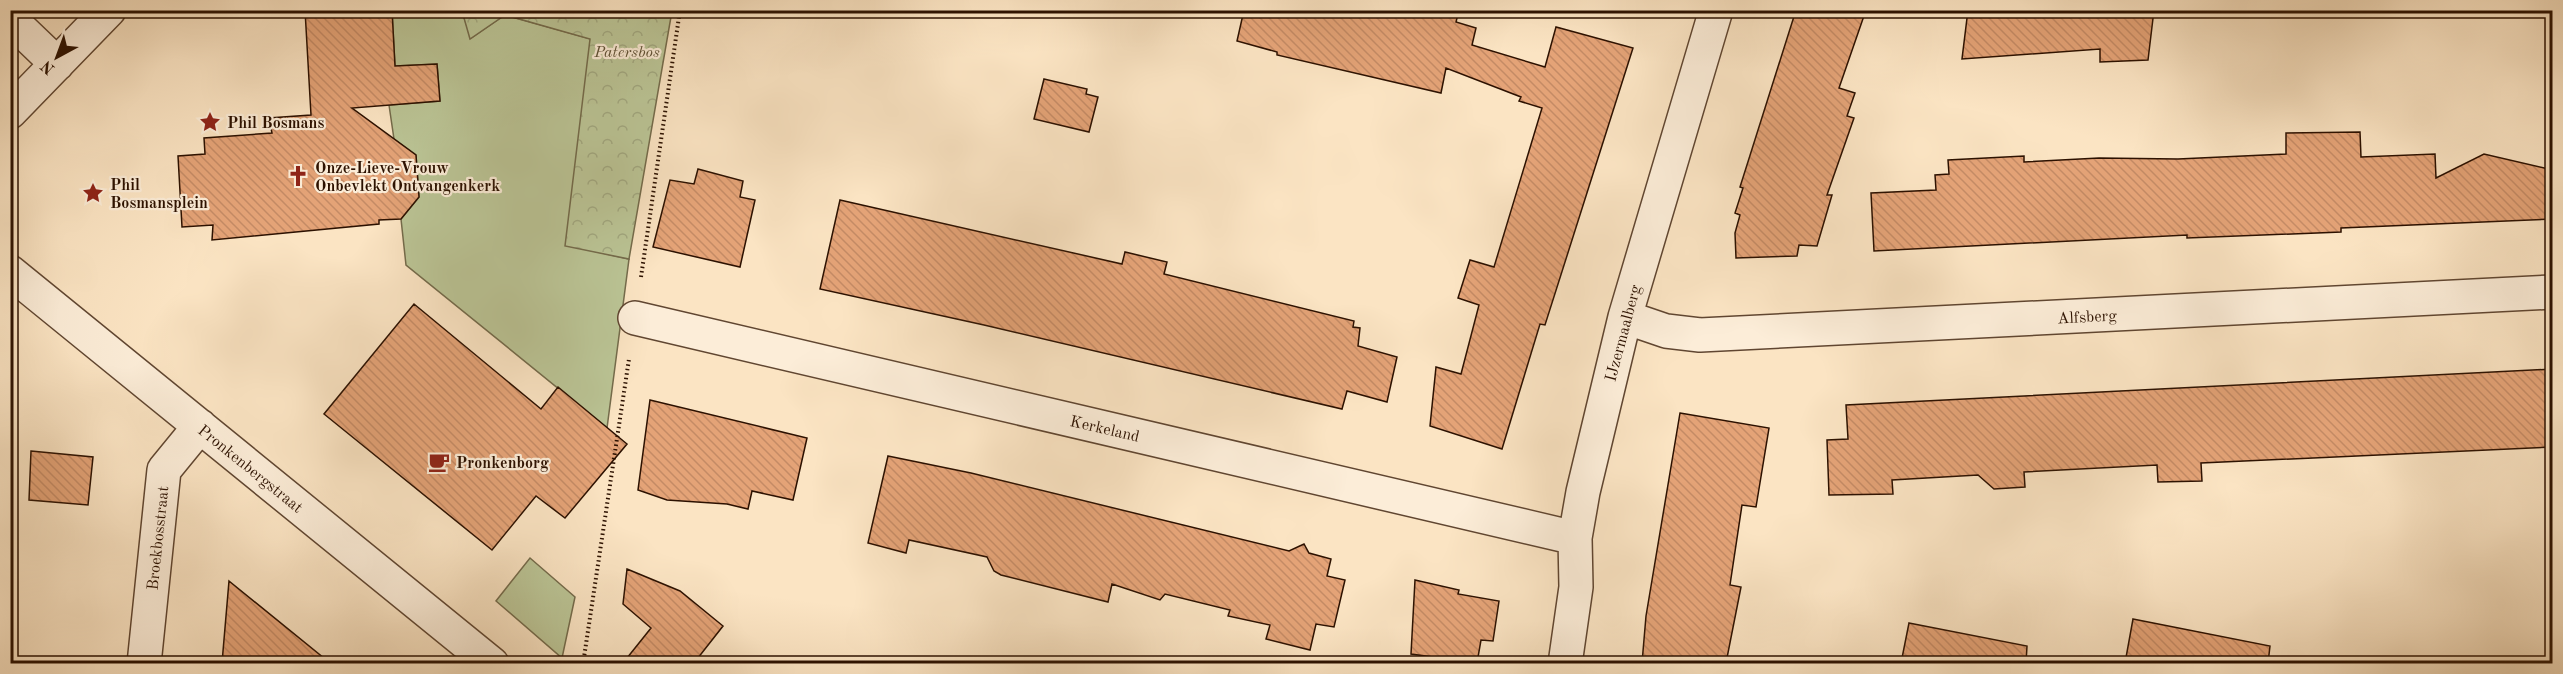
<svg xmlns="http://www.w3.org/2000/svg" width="2563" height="674" font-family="'Old Standard TT',serif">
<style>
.green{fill:#bbc596;stroke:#746b4b;stroke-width:1.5}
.forest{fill:url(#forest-crowns);stroke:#746b4b;stroke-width:1.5}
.building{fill:url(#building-back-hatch);stroke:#2c1100;stroke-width:1.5}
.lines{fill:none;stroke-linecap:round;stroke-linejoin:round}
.minor-casing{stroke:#604631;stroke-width:36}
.path{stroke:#2c1100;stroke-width:4;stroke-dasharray:1.5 3;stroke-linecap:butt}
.minor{stroke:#fcedd8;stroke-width:33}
.labels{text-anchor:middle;stroke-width:4.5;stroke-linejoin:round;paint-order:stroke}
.park-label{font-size:16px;font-style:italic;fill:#5e5034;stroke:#fcedd8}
.poi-label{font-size:16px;font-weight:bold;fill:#2c1100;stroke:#fcedd8;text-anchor:start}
.street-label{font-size:16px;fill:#2c1100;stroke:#fcedd8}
</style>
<defs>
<pattern id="forest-crowns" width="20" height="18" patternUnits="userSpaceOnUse" patternTransform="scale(1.5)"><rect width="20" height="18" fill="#bbc596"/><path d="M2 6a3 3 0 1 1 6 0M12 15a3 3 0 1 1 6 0" fill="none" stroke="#a1a880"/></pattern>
<pattern id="building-back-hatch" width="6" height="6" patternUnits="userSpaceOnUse" patternTransform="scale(1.5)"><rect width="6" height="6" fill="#e4a377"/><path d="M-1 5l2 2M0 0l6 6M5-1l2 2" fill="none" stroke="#c48b65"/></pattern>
</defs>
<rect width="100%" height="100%" fill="#fbe4c3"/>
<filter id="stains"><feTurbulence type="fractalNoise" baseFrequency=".00333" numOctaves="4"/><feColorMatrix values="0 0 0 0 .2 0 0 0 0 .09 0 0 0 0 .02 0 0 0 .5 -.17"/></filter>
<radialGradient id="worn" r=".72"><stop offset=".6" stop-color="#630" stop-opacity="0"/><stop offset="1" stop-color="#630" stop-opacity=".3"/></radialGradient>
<path class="green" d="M392,11H462L471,38L505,15L591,39L566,245L629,259L607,428L406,265L401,219L419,197L416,156L394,139L389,105L440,101L437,64L395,66Z
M530,558L575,597L562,658L496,601Z"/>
<path class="forest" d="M462,11H672L629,259L565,246L590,39L505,15L470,39Z"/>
<path class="building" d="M305,10H392L395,66L437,64L440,101L352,108L416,155L419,197L401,219L379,220V224L212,240L213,225L182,227L178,156L205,154L204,138L272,133L269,118L311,115Z
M1244,10H1459L1456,22L1476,28L1472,45L1545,67L1556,27L1633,48L1545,325L1540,324L1502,449L1430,426L1436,367L1461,374L1479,305L1458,298L1470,260L1494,267L1542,108L1519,101L1521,97L1446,68L1441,93L1277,55V52L1237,41Z
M1796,10H1866L1839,88L1855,93L1847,116L1854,118L1827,195H1832L1817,246L1799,245L1797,256L1736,258L1735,233L1740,215L1735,213L1743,188L1740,187Z
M1968,10H2154L2148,60L2100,62V49L1962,59Z
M1044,79L1087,89L1086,94L1098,97L1089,132L1034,119Z
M2360,132L2361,157L2435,154L2436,178L2484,154L2553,170V219L2341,228V232L2187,238V235L1874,251L1871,193L1936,190L1935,175L1949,174L1948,160L2024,156V162L2099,158L2178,159L2286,154V133Z
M698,169L743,181L740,197L755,200L740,267L653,247L670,180L694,184Z
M840,200L1122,264L1125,252L1167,262L1164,274L1354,321L1353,327L1360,328L1358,346L1397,357L1387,402L1347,391L1342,409L984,325L820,289Z
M414,304L541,409L558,387L627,444L565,518L536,496L492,550L324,414Z
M2553,369V447L2201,463L2202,481L2158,482L2157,465L2024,472L2025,487L1994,489L1978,475L1892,480L1893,494L1829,495L1827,440L1848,439L1846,405Z
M650,400L807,438L793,500L752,491L748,509L727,504L667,500L638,490Z
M1680,413L1769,428L1756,507L1742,505L1730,585L1741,587L1726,663H1642L1646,616Z
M31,451L93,457L88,505L29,500Z
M888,456L971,473L1289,551L1304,544L1309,553L1331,559L1327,576L1345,580L1334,627L1316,624L1310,650L1266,639L1270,625L1228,616L1230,610L1165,594L1160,600L1112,584L1108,602L1001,575L994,571L987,557L909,540L906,553L868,543Z
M627,569L680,591L723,626L694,663H623L651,628L623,604Z
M1415,580L1459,590L1458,594L1499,601L1493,641L1481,640L1477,663L1411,654Z
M229,581L330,663H222Z
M2133,619L2270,646L2268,663H2125Z
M1909,623L2027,646L2026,663H1901Z"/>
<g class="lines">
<defs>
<path id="minor" d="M10,19L57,64
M10,112L109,10
M10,272L492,664
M1625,317L1666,331L1700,335L2552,292
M635,318L1575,538
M144,664L164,470L200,426
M1565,664L1576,587L1575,538L1583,492L1625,317L1716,10"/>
</defs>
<use href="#minor" class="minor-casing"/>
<path class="path" d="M641,277L680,10
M583,664L629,359"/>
<use href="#minor" class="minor"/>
</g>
<defs>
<symbol id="sight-bare" viewBox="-9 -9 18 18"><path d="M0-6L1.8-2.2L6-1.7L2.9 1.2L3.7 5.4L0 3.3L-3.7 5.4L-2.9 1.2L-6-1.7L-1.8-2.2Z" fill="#8f2418" stroke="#fcedd8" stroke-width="2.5" paint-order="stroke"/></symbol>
<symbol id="church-bare" viewBox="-9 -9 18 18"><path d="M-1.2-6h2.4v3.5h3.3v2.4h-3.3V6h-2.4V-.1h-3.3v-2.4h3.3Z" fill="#8f2418" stroke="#fcedd8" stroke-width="2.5" paint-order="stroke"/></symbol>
<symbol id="cafe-bare" viewBox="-9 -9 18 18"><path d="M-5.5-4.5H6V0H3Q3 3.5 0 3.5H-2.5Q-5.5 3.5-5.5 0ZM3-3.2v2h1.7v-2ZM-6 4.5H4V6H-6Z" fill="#8f2418" stroke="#fcedd8" stroke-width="2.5" paint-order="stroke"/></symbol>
</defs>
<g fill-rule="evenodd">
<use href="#sight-bare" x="195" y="107" width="30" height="30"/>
<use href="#church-bare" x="283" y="161" width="30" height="30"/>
<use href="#sight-bare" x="78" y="178" width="30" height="30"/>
<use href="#cafe-bare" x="424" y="447" width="30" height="30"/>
</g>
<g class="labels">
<g class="park-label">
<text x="627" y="57">Patersbos</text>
</g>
<g class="poi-label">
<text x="227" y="128">Phil Bosmans</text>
<text x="315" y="173">Onze-Lieve-Vrouw<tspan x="315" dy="18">Onbevlekt Ontvangenkerk</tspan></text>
<text x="110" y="190">Phil<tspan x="110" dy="18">Bosmansplein</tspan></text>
<text x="456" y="468">Pronkenborg</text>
</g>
<g class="street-label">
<text transform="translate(2087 316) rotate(-3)" y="6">Alfsberg</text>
<text transform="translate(1622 333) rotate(-75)" y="6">IJzermaalberg</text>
<text transform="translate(1105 428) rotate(13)" y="6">Kerkeland</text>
<text transform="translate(251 468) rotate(39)" y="6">Pronkenbergstraat</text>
<text transform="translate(157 538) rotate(-84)" y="6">Broekbosstraat</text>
</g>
</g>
<rect width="2563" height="674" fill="none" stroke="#fbe4c3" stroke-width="36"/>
<rect x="12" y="12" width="2539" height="650" fill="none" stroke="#2c1100" stroke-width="3"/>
<rect x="18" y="18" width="2527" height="638" fill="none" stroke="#2c1100" stroke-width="1.5"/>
<g transform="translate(57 57) rotate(221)" stroke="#fcedd8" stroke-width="4.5" paint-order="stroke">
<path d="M0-4.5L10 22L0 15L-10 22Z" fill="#2c1100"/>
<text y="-9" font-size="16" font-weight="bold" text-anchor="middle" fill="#2c1100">N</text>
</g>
<rect width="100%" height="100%" filter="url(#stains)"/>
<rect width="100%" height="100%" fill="url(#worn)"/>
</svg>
